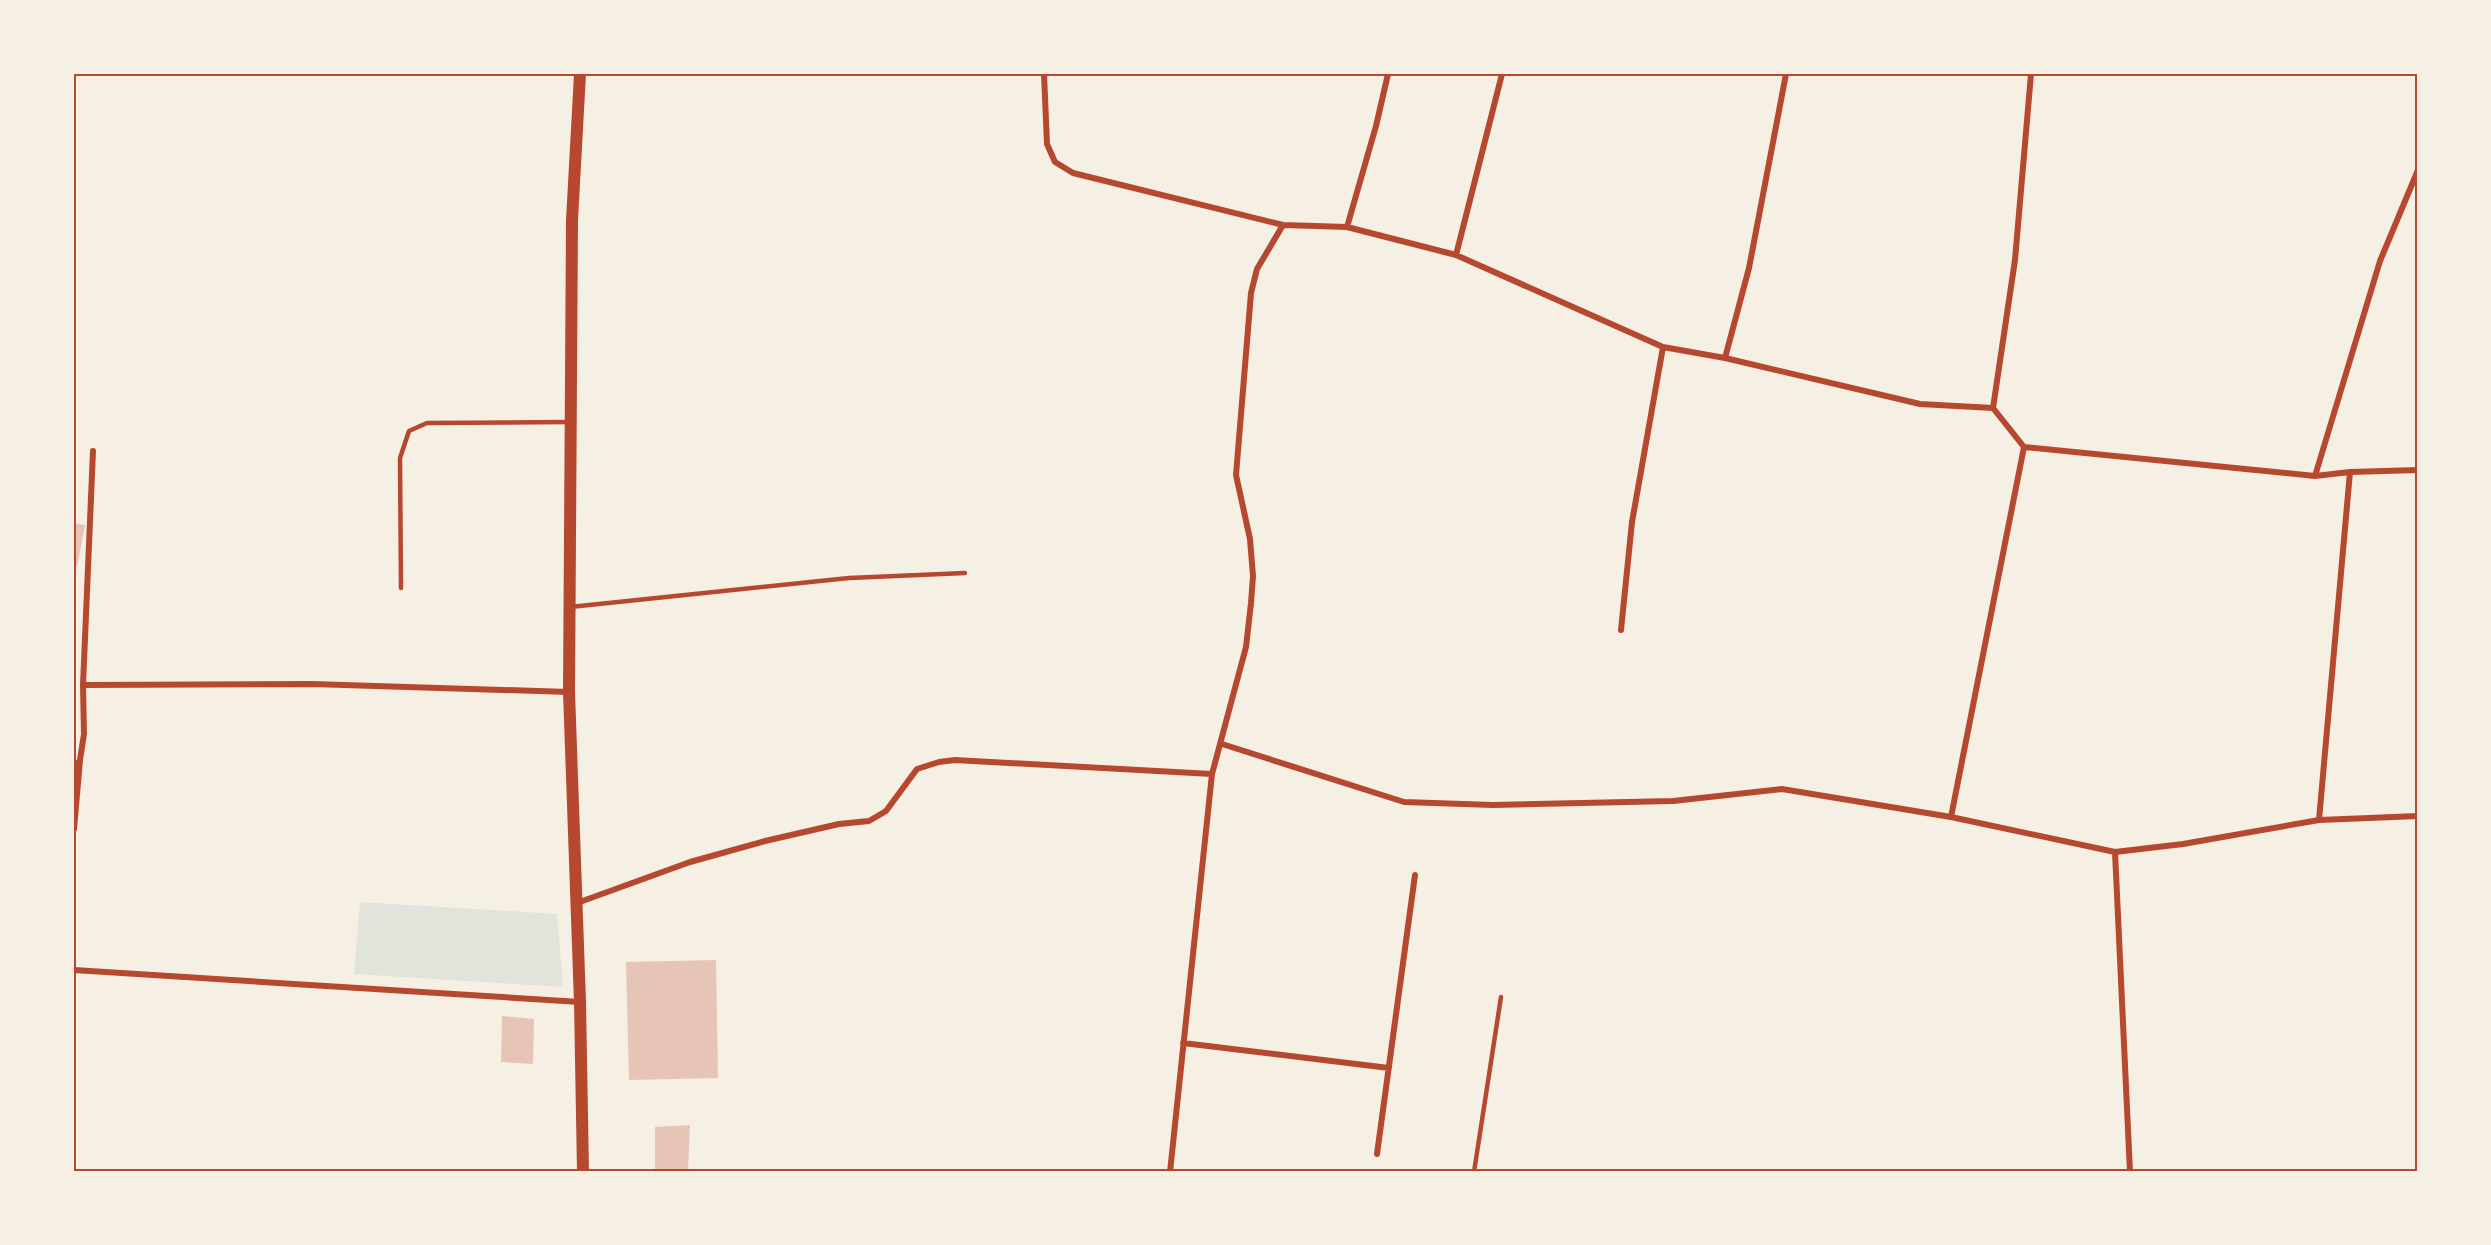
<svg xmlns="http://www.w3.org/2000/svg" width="2491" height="1245" font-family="'Exo 2',sans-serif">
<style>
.green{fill:#e2e4dc}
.building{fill:#e6c5b7}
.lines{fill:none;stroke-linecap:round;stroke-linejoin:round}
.service{stroke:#b5482f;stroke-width:4.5}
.minor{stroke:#b5482f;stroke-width:6}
.secondary{stroke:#b5482f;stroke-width:12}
.neatline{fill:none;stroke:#b5482f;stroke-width:2}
</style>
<rect width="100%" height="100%" fill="#f6efe4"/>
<path class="green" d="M360,902L557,914L563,987L354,974Z"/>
<path class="building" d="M74,523L85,525L77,567L74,566Z
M716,960L718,1078L629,1080L626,962Z
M502,1016L534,1019L533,1064L501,1062Z
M690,1125L688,1172H655V1127Z"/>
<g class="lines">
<path class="service" d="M401,588L400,458L409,431L427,423L570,422
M570,607L849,578L965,573
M1474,1172L1501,997"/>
<path class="minor" d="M1044,74L1047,144L1055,162L1073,173L1283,225L1347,227L1456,255L1663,347L1725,358L1920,404L1993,408L2024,447L1951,817
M1347,227L1376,126L1388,74
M1456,255L1502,74
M1725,358L1749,268L1786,74
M1993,408L2015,260L2031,74
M2024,447L2315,476L2350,472L2418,470
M2315,476L2380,261L2418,170
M1621,630L1632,522L1663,347
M83,685L312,684L569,692
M1222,744L1404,802L1493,805L1673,801L1782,789L1951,817L2115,852L2183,844L2319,820L2418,816
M80,760L84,734L83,685L93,451
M74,770L80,760L74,829
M2319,820L2350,472
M2115,852L2130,1172
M577,903L690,862L765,841L839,824L869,821L886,811L917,769L939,762L955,760L1212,774
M74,970L580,1002
M1183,1043L1389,1068
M1377,1154L1415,875
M1170,1172L1212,774L1246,647L1251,603L1253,576L1250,539L1236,475L1251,293L1257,269L1283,225"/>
<path class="secondary" d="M580,74L572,220L569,692L580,1002L583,1172"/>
</g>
<rect width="2491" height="1245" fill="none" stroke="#f6efe4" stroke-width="150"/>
<rect x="75" y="75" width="2341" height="1095" class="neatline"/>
</svg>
